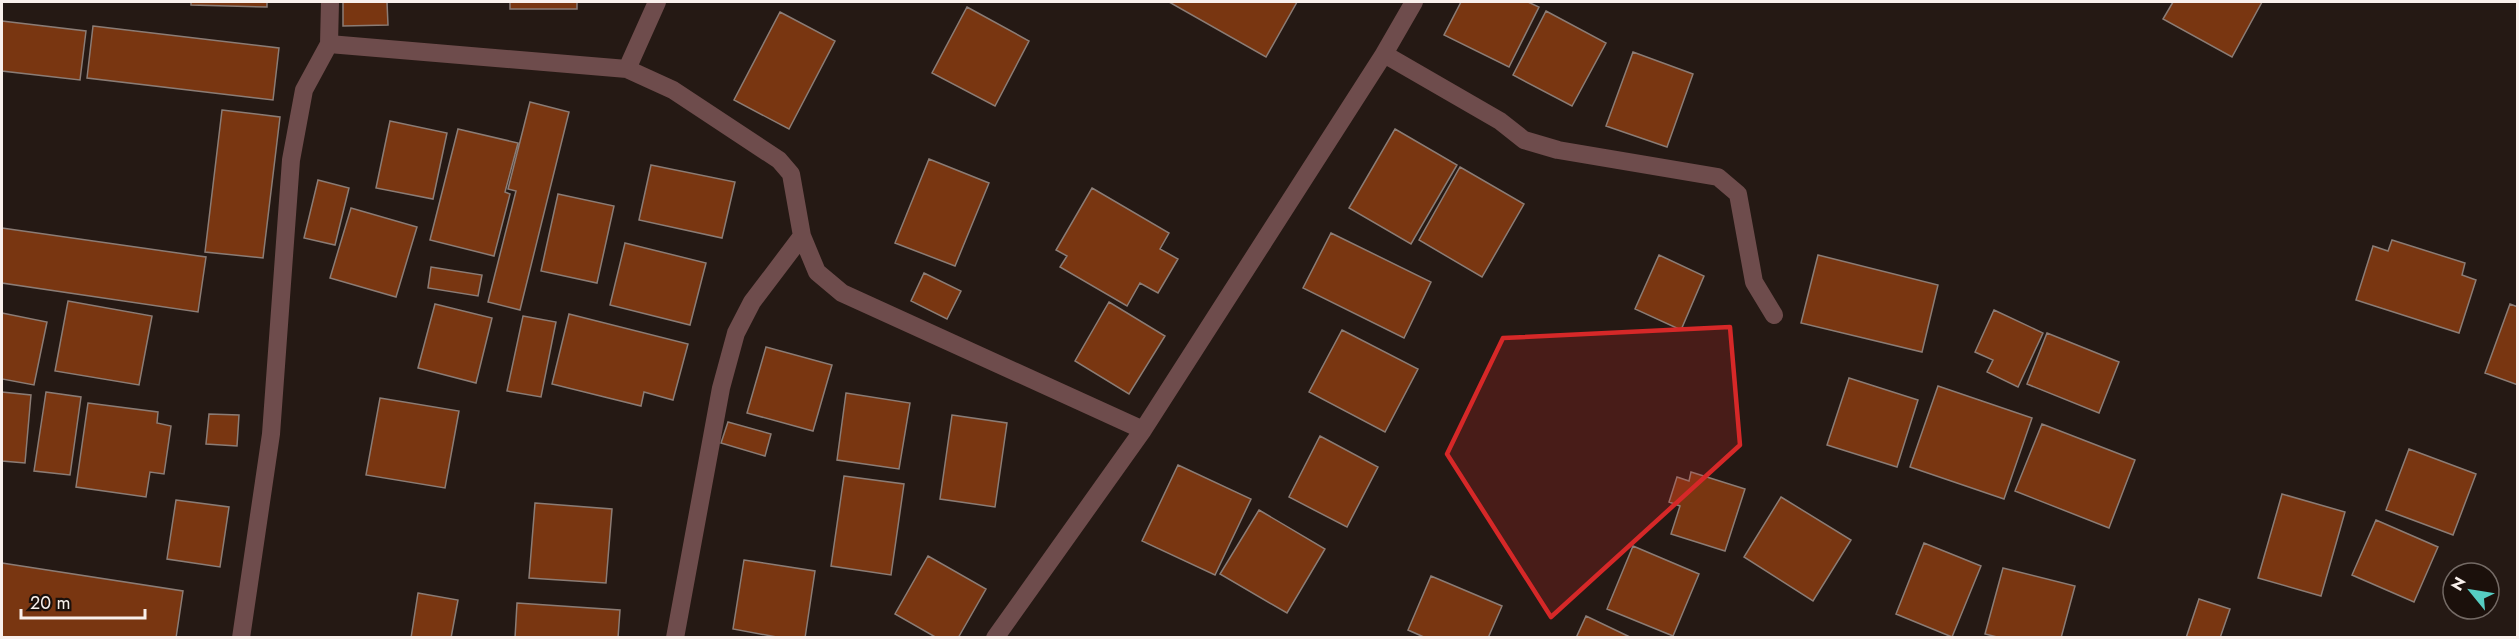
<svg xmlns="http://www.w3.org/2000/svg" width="2519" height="639" font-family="Jost,sans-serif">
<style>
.building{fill:#793611;stroke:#8b7c75;stroke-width:1.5}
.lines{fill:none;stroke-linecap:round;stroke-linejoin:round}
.minor{stroke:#6e4c4c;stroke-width:18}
.marked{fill:#d62828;fill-opacity:0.2;stroke:#d62828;stroke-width:4.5;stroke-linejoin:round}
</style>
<rect width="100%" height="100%" fill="#251914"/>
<path class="building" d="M191,2H267V7L191,5Z
M343,2H387L388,25L343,26Z
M510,2H577V9H510Z
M1169,2H1297L1266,57Z
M1461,2H1528L1539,7L1509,67L1444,35Z
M2173,2H2262L2232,57L2163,19Z
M967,7L1029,41L995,106L932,73Z
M1546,11L1606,43L1572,106L1513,75Z
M780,12L835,41L789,129L734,100Z
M2,21L86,31L80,80L2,71Z
M93,26L279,48L273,100L87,78Z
M1633,52L1693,74L1667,147L1606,126Z
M530,102L569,112L520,310L488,302L516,191L508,189Z
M222,110L280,117L263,258L205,252Z
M390,121L447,133L433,199L376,188Z
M458,129L518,143L505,192L510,194L494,256L430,240Z
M1395,129L1457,165L1411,244L1349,208Z
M929,159L989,183L955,266L895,243Z
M651,165L735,182L722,238L639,220Z
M1460,167L1524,204L1482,277L1419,240Z
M318,180L349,188L335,245L304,238Z
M1092,188L1169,233L1160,249L1178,259L1158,293L1140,283L1127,306L1060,267L1067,256L1056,250Z
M558,194L614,206L597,283L541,271Z
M351,208L417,227L396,297L330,278Z
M2,228L206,257L198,312L2,283Z
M1331,233L1431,282L1404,338L1303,288Z
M2392,240L2465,263L2462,275L2476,280L2459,333L2356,300L2373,246L2388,251Z
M625,243L706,263L690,325L610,305Z
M1659,255L1704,276L1681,330L1635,309Z
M1818,255L1938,285L1922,352L1801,323Z
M431,267L482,275L478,296L428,288Z
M924,273L961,291L947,319L911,301Z
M68,301L152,316L139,385L55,371Z
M1109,302L1165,336L1129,394L1075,361Z
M435,304L492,318L476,383L418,368Z
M2510,304L2518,307V385L2485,373Z
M1994,310L2043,333L2018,387L1987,372L1993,360L1975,352Z
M2,313L47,322L34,385L2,379Z
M569,314L688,344L673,400L644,392L641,406L552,384Z
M523,316L556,322L541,397L507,391Z
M1342,330L1418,369L1385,432L1309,392Z
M2047,333L2119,362L2099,413L2027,384Z
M766,347L832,365L813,431L747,413Z
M1849,378L1918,400L1897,467L1827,445Z
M1938,386L2032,418L2004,499L1910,467Z
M2,392L31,395L25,463L2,461Z
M46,392L81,397L70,475L34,471Z
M846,393L910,403L899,469L837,460Z
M380,398L459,411L445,488L366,475Z
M88,403L158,412L157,423L171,426L164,474L150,472L146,497L76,487Z
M209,414L239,415L237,446L206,444Z
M952,415L1007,423L995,507L940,499Z
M728,422L771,434L765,456L721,443Z
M2042,424L2135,460L2109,528L2015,491Z
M1320,436L1378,467L1347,527L1289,497Z
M2409,449L2476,474L2453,535L2386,510Z
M1178,465L1251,499L1215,575L1142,541Z
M1691,472L1745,489L1725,551L1671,534L1680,506L1669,502L1677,477L1689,481Z
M844,476L904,484L891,575L831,566Z
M2282,494L2345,512L2321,596L2258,578Z
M1781,497L1851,540L1813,601L1744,557Z
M176,500L229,507L220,567L167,559Z
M535,503L612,509L606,583L529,578Z
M1259,510L1325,549L1287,613L1220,574Z
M2376,520L2438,547L2414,602L2352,575Z
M1924,543L1981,566L1952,637L1896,614Z
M1633,546L1699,574L1673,636L1607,609Z
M928,556L986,589L958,638H937L895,614Z
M744,560L815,571L805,638H782L733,629Z
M2,563L183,591L176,638H2Z
M2003,568L2075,586L2061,638H2001L1985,634Z
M1431,576L1502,606L1488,638H1426L1408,630Z
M418,593L458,600L451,638H411Z
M2199,599L2230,609L2220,638H2186Z
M517,603L620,610L618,638H515Z
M1586,616L1632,638H1576Z"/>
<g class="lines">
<path class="minor" d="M329,44L627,69L673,90L779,160L791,174L802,236L817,272L842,293L1143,430
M1384,54L1500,121L1524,140L1558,150L1718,177L1738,194L1754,282L1774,315
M627,69L657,2
M241,638L271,434L291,160L304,90L329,44L330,2
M675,638L721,388L736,333L752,302L802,236
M995,638L1143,430L1384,54L1414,2"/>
</g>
<path class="marked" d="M1730,327L1740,445L1551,617L1447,454L1503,338Z"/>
<rect width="2519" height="639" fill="none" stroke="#f9f0ec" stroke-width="6"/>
<g transform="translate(2471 591) rotate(300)"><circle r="28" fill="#1b100b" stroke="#746a65" stroke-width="1.5"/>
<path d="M0-4.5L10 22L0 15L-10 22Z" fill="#56cec3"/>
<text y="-9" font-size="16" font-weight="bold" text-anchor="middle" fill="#f9f0ec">N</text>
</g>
<path d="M21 609v9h124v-9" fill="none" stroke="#f9f0ec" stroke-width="3"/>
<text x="30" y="609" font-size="18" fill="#f9f0ec" stroke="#1b100b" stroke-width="4.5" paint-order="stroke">20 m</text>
</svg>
